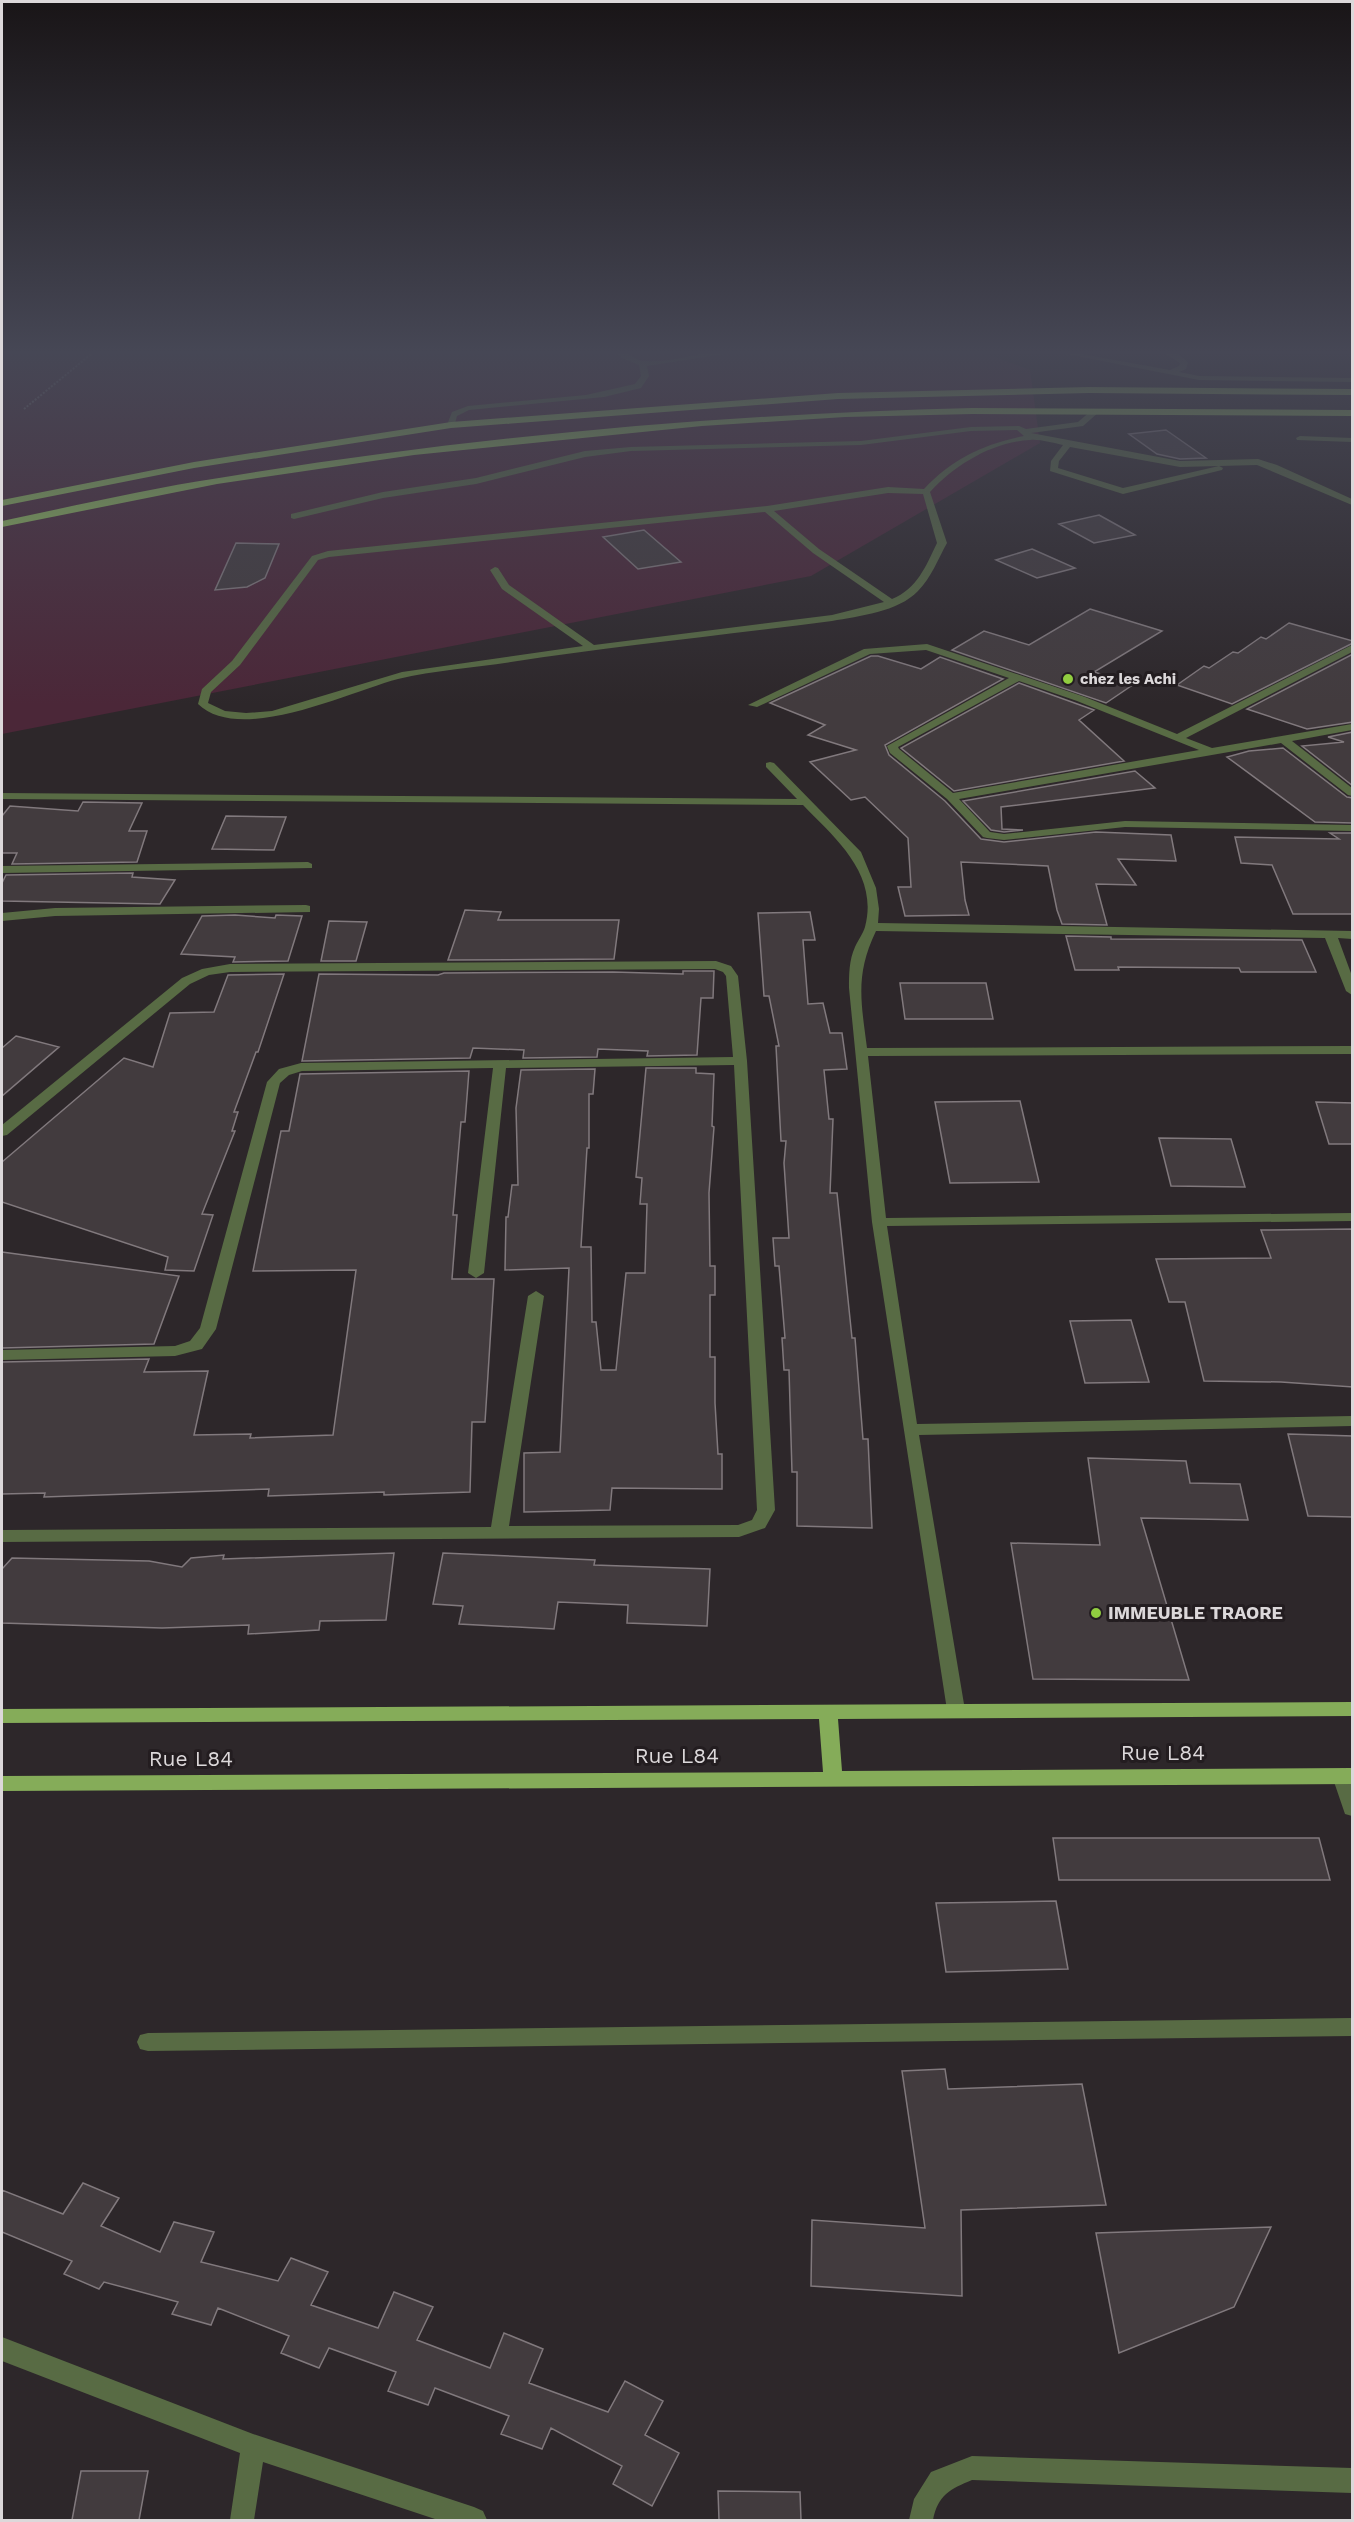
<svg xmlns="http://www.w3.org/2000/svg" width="1354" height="2522" font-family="'Work Sans',sans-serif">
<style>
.green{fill:#4b2738}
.building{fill:#423b3e;stroke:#81797d;stroke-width:1.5}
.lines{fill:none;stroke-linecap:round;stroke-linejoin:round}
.path{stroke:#7c777a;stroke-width:2;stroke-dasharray:2 1.5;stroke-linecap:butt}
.minor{fill:#586b44;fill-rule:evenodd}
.major{fill:#85ac59;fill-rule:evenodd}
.highway{fill:#97c660;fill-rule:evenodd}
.poi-dot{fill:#91cd40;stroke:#231d20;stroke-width:2}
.labels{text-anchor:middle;stroke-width:6;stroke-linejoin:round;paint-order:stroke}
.far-poi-label{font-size:15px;font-weight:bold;fill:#dcd8da;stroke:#231d20;text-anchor:start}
.poi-label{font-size:18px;font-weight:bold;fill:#dcd8da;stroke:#231d20;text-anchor:start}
.near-street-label{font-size:21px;fill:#dcd8da;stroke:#231d20}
</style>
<rect width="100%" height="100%" fill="#2d272a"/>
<path class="green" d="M2,351H979L1030,370L1040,443L811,576L2,734Z"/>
<path class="building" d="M1166,430L1206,458L1180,459L1157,454L1129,434Z
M1099,515L1135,535L1094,543L1059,524Z
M644,530L681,562L638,569L603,537Z
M236,543L279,544L265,578L247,587L215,590Z
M1032,549L1075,568L1037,578L996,560Z
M1090,609L1162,631L1094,672L1134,684L1106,703L952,650L984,631L1029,645Z
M1289,623L1353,641V643L1232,704L1177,685L1204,666L1209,668L1233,652L1238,653L1261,637L1266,639Z
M1353,654V722L1307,729L1247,709Z
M871,656H878L921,669L940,657L1003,679L885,745L889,755L945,801L981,839L1004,842L1096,832L1171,835L1176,861L1118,859L1136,885L1096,884L1107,925L1062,924L1057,910L1048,866L961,862L965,900L969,915L905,916L898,887H911L908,838L865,797L851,800L810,762L856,750L808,735L825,725L770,703Z
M1019,683L1094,710L1079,720L1124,761L954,791L901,748Z
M1353,732V786L1302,746L1344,742L1328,737Z
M1283,748L1347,797L1353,798V823L1315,822L1227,757L1249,751Z
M1135,771L1155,788L1001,807L1002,829L1023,830L1004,832L991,830L963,801Z
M83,802L142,803L129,831H147L137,862L12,864L17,853H2V816L10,806L78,811Z
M226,816L286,817L274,850L212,849Z
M1330,833H1353V914H1293L1272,865L1241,863L1235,837L1339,839Z
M133,873L132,877L175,880L160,904L2,901V883L6,875Z
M465,910L501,912L498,920H619L614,959L448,960Z
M810,912L815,940H803L808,1004L823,1003L830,1033H842L847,1069L824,1070L829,1119H833L830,1193H837L852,1338H855L863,1439H868L872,1528L797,1526V1472H792L789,1370H784L782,1338H785L779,1266H775L773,1238H789L784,1163L786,1141H781L776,1046H779L769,996H764L758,913Z
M235,915L275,918L276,915L302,916L288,961L233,962L235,957L181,954L202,916Z
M329,921L367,922L356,961H321Z
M1066,936L1111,937V939L1302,940L1316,972H1241L1239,968L1118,967L1119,970H1075Z
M683,971H714L713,998H701L697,1055L647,1056L648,1051L598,1049L597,1057L523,1058L524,1050L473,1048L470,1058L302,1061L319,974L438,975L444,973L613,972L683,974Z
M284,974L258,1052H256L234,1112H238L232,1131H235L202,1214L213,1215L194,1271L165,1270L168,1257L2,1202V1162L124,1058L153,1067L170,1013L214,1012L228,975Z
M900,983H986L993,1019H905Z
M16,1036L59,1047L2,1096V1048Z
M646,1068H696V1073L714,1074L712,1126L714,1127L709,1193L710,1266H715V1295H710V1357H715V1403L718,1454H722V1489L612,1488L610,1510L524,1512V1453L560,1452L569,1268L505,1270L506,1217H508L512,1185H518L516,1108L521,1070L595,1069L593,1094H589V1148H587L581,1247H591L592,1322H596L601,1370H616L626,1273H645L647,1204H640L642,1178L636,1177Z
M469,1071L465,1122H461L453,1215H457L452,1279H494L485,1422H472L470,1492L384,1495V1492L268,1496L269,1489L44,1497L45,1493L2,1494V1362L149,1359L144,1372L208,1371L194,1435L251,1434L250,1438L333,1435L356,1270L253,1271L281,1131H289L300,1074Z
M1020,1101L1039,1182L950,1183L935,1102Z
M1316,1102L1353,1103V1144H1329Z
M1159,1138L1231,1139L1245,1187L1171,1186Z
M1353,1229V1387L1281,1382L1204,1381L1185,1302H1169L1156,1259L1271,1258L1261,1230Z
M2,1252L179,1276L154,1344L2,1348Z
M1131,1320L1149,1382L1085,1383L1070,1321Z
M1288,1434L1353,1436V1517L1308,1516Z
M1088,1458L1186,1461L1190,1483L1240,1484L1248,1520L1141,1518L1189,1680L1033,1679L1011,1543L1100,1545Z
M394,1553L386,1620L320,1621L319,1630L248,1634L249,1625L162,1628L2,1623V1569L12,1558L149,1561L182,1567L191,1558L224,1555L223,1559Z
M443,1553L595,1560L594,1565L710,1569L707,1626L627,1623L628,1605L558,1602L554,1629L459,1624L463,1606L433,1604Z
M1053,1838H1319L1330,1880H1059Z
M1056,1901L1068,1969L946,1972L936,1903Z
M945,2069L948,2089L1082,2084L1106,2205L961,2210L962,2296L811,2286L812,2220L925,2228L902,2071Z
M83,2183L119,2198L101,2226L160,2252L174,2222L214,2232L201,2262L278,2281L291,2258L328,2272L311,2305L378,2328L394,2292L433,2307L417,2340L490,2368L504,2333L543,2349L529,2383L608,2412L625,2381L663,2401L645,2435L679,2453L652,2506L613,2484L622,2466L551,2428L542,2449L501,2434L509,2416L435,2388L428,2405L388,2391L396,2372L329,2348L319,2368L281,2353L289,2336L218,2308L211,2325L172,2314L178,2302L104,2282L99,2289L64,2274L72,2261L2,2232V2190L63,2214Z
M1271,2227L1234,2307L1119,2353L1096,2233Z
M81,2471H148L139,2520H72Z
M718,2491L800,2492L801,2520H719Z"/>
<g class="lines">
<path class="path" d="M24,409L95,351"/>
<path class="minor" d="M616,351C627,350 634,361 646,361C678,363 710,348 743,351L647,366L649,376L641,388L604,397L469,410L457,416L454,427L447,425L452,412L468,406L586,395L635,384L641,376L639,365L622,358Z
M1051,351H1065L1170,370L1179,366L1180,363L1161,351C1172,350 1181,354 1188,363L1186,369L1179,372L1199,376L1352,378V382L1199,380Z
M1092,410L1099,412L1083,426L1031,433L1180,461L1258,459L1277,465L1352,499V505L1257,465L1219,466L1223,468L1222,470L1123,494L1050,471L1051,461L1063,445C1053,443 1040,439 1030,440C992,442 955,465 930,492L947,543C938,559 931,578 918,591C898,612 859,616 832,621C725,635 617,646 511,662C474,668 434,670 398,679C349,692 240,745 198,704L202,689L232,661L312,556L328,551L767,506L888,487L924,489C952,459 984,444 1024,436L1017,430L971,431L861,445L631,451L585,457L476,484L383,498L294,519L291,518V514L383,492L476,478L585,451L631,447L861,441L971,427L1019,426L1026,429L1078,422ZM1070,447L1180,467L1219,466L1123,488L1058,468L1059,461ZM888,493L923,494L937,543C926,566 917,589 892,599L819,549L774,511ZM765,512L813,553L884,602L832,615L594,645L509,585L498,568L495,567L490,570L502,589L583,646L402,672L272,711L246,713L225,711L208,703L211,692L240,665L318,560L329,557Z
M1300,436L1352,438V442L1297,440L1296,438Z
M927,644L1085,697L1177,734L1352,645V652L1186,738L1212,748L1352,724V730L1292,741L1352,788V796L1348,795L1281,743L959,799L990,832L1004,834L1125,821L1352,825V831L1125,827L1004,840L987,838L983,837L947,799L890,753L887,746L1009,678L926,650L870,654L757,707L748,705L864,649ZM1019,681L1077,701L1199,750L953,793L899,749L898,747Z
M770,762L774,763L861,852L876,888L879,909L878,923L1352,931V939L1338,938L1352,976V995L1346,991L1325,938L876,931C855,975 861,1001 867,1048L1352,1046V1054L868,1056L886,1218L1352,1213V1221L887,1226L917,1424L1352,1416V1426L919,1435L965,1710L963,1715L956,1717L949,1715L947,1710L872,1222L849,988C849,975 849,960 855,947C858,940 863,934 865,927C879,874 835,838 803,805L2,799V793L797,799L766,767V763Z
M308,862L312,864V868L2,873V866Z
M306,905L310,906V912L55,916L2,921V913L55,908Z
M716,961L731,966L738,976L747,1061L775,1510L765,1528L739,1537L2,1542V1530L491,1527L528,1296L536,1291L544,1296L509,1526L738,1525L752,1520L757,1510L734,1065L506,1068L484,1273L476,1278L468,1273L493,1068L302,1071L289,1075L280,1083L216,1329L202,1349L175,1356L2,1360V1350L175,1346L190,1341L200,1328L267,1082L279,1069L301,1063L733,1057L726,976L723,972L715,969L230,972L209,975L190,984L7,1135L2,1136V1125L182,978L202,969L230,964Z
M1342,1768L1349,1771L1352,1779V1816L1345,1814L1332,1776L1335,1771Z
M1352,2018V2036L148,2051L140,2049L137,2042L140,2035L148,2033Z
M2,2337L253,2434L474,2507L483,2511L487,2520H438L263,2462L254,2520H230L240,2453L2,2361Z
M972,2456L1352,2468V2493L972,2480C950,2489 938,2495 933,2520H909L914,2499L931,2472Z"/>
<path class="major" d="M1352,1702V1716L838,1719L842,1771L1352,1768V1784L2,1791V1776L823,1772L819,1719L2,1723V1709Z"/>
<path class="highway" d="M1089,387L1352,389V395L1089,393L838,399L451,428L194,468L2,506V500L194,462L451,422L838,393Z
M972,408L1352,410V416L972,414L845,417L702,426L414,455L217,484L2,527V521C74,506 146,489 219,478C468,437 720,414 972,408Z"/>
</g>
<linearGradient id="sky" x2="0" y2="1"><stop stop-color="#191517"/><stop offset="0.5" stop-color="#464755"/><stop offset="1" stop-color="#464755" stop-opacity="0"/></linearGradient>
<rect width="1354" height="704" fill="url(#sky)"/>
<g class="poi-dot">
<circle cx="1068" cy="679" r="6"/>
<circle cx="1096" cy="1613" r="6"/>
</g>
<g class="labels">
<g class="far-poi-label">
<text x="1080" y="684">chez les Achi</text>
</g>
<g class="poi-label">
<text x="1108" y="1619">IMMEUBLE TRAORE</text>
</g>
<g class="near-street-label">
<text x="1163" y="1760">Rue L84</text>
<text x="677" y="1763">Rue L84</text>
<text x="191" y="1766">Rue L84</text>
</g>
</g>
<rect width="1354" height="2522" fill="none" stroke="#dcd8da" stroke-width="6"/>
</svg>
